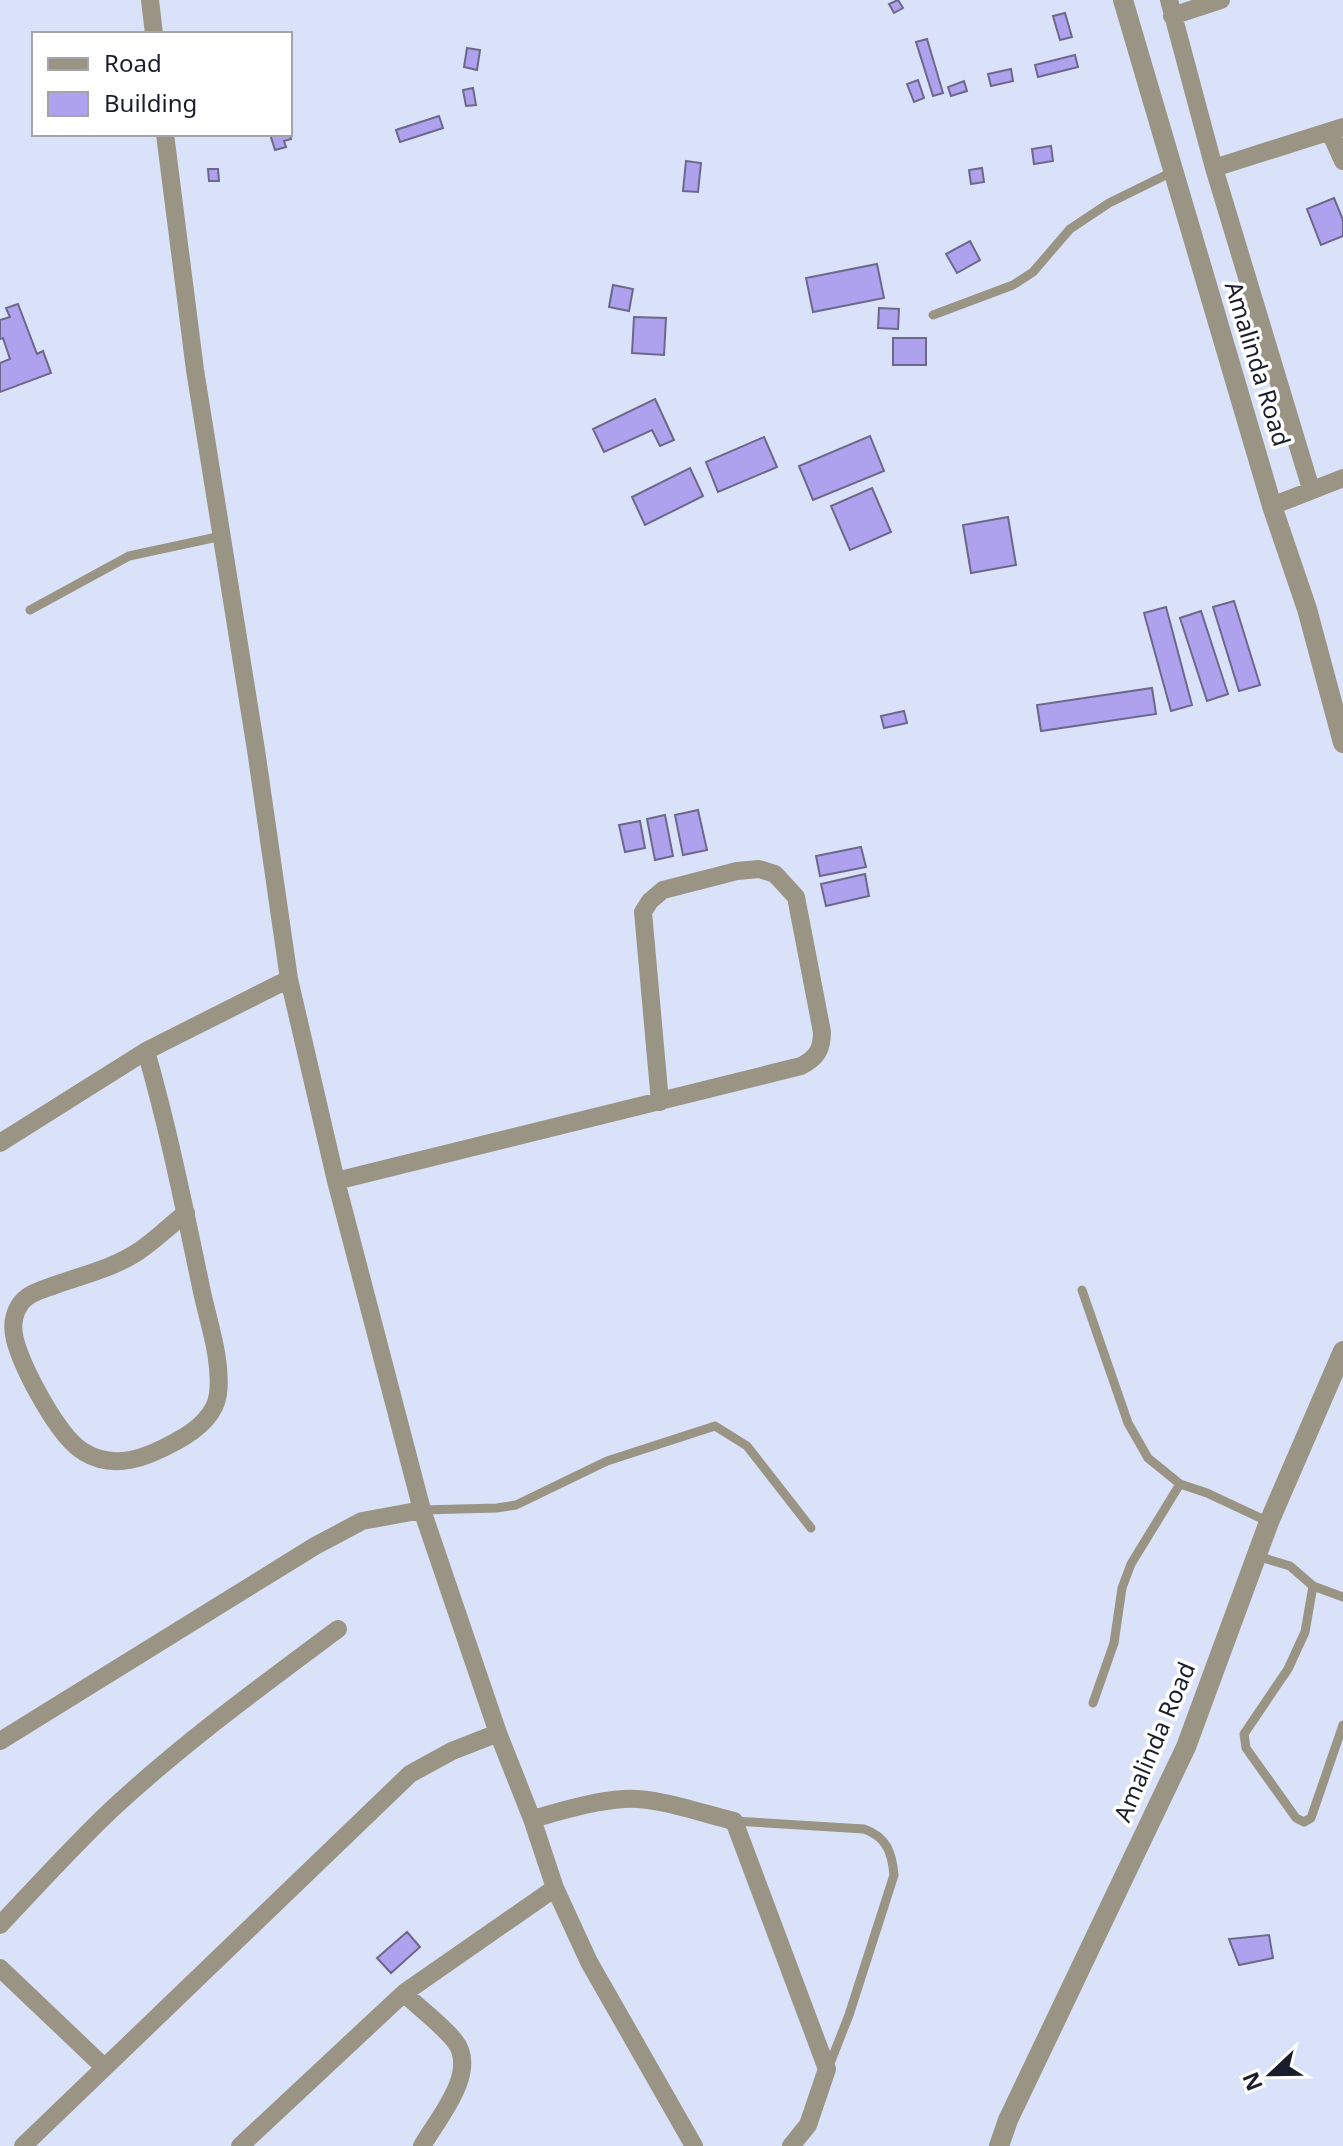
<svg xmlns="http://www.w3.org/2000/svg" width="1343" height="2146" font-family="'Noto Sans',sans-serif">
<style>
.building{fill:#aea2ef;stroke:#6d688b;stroke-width:2}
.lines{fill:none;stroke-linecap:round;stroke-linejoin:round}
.service{stroke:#9a9484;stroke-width:9}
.minor{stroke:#9a9484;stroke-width:18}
.tertiary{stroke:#9a9484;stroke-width:20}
.labels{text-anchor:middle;stroke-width:7;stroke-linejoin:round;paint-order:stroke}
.street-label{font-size:24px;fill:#1a1e2c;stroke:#fff}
</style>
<rect width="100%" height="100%" fill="#dae2f9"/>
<path class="building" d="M898,0L903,8L894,13L889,4Z
M1065,13L1072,37L1060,40L1053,16Z
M927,39L943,93L933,96L916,42Z
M467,48L480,50L477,70L464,67Z
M1075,55L1078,67L1038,77L1035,65Z
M1011,69L1013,81L991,86L988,74Z
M918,80L924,98L914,102L907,84Z
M964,81L967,91L951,96L948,87Z
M473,88L476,105L466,106L463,90Z
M439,116L443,128L400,142L396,130Z
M270,134H290L291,139L284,141L286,147L275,150Z
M1051,146L1053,161L1034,164L1032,149Z
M686,161L701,163L698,192L683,191Z
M982,168L984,182L971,184L969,170Z
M208,169H218L219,181H209Z
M1334,198L1343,220V236L1321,245L1307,209Z
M970,241L980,260L957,273L946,254Z
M877,264L884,298L813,312L806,278Z
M613,285L633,289L629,311L609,307Z
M18,304L37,354L43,351L51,373L0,392V363L10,359L3,338L0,339V320L10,317L6,308Z
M879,308L899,309L898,329L878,328Z
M634,317L666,318L664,355L632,353Z
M893,338H926V365H893Z
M655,399L674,440L660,446L652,430L604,452L593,429Z
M870,436L884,471L813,500L799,466Z
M764,437L777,467L718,492L706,462Z
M690,468L703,496L645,525L632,497Z
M872,488L891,532L850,550L831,506Z
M1008,517L1016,565L971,573L963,525Z
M1234,601L1260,685L1239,691L1213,607Z
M1166,607L1192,705L1171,711L1144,613Z
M1201,611L1228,694L1207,701L1180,618Z
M1152,688L1156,714L1041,731L1037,705Z
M904,711L907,723L884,728L881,716Z
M698,810L707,850L683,855L675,815Z
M665,815L673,856L655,860L647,819Z
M640,821L645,848L625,852L619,825Z
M861,847L866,867L820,876L816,856Z
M865,874L869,896L826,906L821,884Z
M407,1932L420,1947L391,1973L377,1958Z
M1269,1935L1273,1958L1239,1965L1229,1939Z"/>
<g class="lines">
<path class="service" d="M933,315L1013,285L1033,272L1070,229L1109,203L1172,172
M30,610L129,556L222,536
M1082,1290L1128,1423L1148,1458L1180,1484L1207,1493L1269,1522
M422,1510L497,1508L516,1505L607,1461L715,1426L747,1446L811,1528
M1257,1556L1290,1566L1313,1586L1343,1597
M1313,1586L1305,1632L1288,1669L1244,1734L1246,1748L1296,1818L1304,1822L1311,1818L1343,1725
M1093,1703L1114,1643L1122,1588L1131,1564L1180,1484
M734,1821L864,1829C887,1837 892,1853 894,1875L849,2015L829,2066"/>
<path class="minor" d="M150,0L154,34
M1169,0L1214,168L1311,489
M1172,16L1221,0
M1330,132L1343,161
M165,134L195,370L256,750L289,979L336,1181L422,1510L498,1733L532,1819L555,1888L589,1962L694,2146
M1214,168L1343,127
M1272,506L1343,478
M146,1051C169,1131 185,1211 202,1292C209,1324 222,1361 218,1394C215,1416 194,1432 175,1442C148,1457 115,1471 84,1452C58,1437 23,1369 15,1340C12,1328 13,1316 19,1306C27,1293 42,1290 55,1285C83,1275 114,1268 139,1251C156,1240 170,1225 186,1213
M0,1143L146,1051L289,979
M336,1181L801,1066C817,1058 822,1049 822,1032L796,897L775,874L759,869L737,871L663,890L650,901L643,912L660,1102
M0,1741L315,1546L362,1521L422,1510
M532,1819C562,1811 593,1801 624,1799C657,1797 701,1813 734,1821L827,2069L808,2125L791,2146
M0,1925C37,1886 73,1846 111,1810C182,1744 260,1687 338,1629
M0,1968L104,2067
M404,1993C420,2009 440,2023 454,2040C480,2071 438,2118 422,2146
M23,2146L410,1774L452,1751L498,1733
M240,2146L404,1993L555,1888"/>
<path class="tertiary" d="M1123,0L1272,506L1307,609L1343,743
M999,2146L1008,2120L1186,1747L1269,1522L1343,1351"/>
</g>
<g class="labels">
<g class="street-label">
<text transform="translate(1257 364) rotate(73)" y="8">Amalinda Road</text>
<text transform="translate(1155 1742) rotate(-67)" y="8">Amalinda Road</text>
</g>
</g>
<rect x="32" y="32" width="260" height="104" fill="#ffffff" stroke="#a3a5ab" stroke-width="2"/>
<rect x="48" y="58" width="40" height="12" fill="#9a9484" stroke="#a3a5ab" stroke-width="2"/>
<text x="104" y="72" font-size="24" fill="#1a1e2c">Road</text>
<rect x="48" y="92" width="40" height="24" fill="#aea2ef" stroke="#a3a5ab" stroke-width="2"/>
<text x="104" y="112" font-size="24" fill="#1a1e2c">Building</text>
<g transform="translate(1271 2074) rotate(248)" stroke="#ffffff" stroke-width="6" paint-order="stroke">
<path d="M0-6L14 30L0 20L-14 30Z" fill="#1a1e2c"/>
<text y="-12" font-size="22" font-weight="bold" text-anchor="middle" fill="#1a1e2c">N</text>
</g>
</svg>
